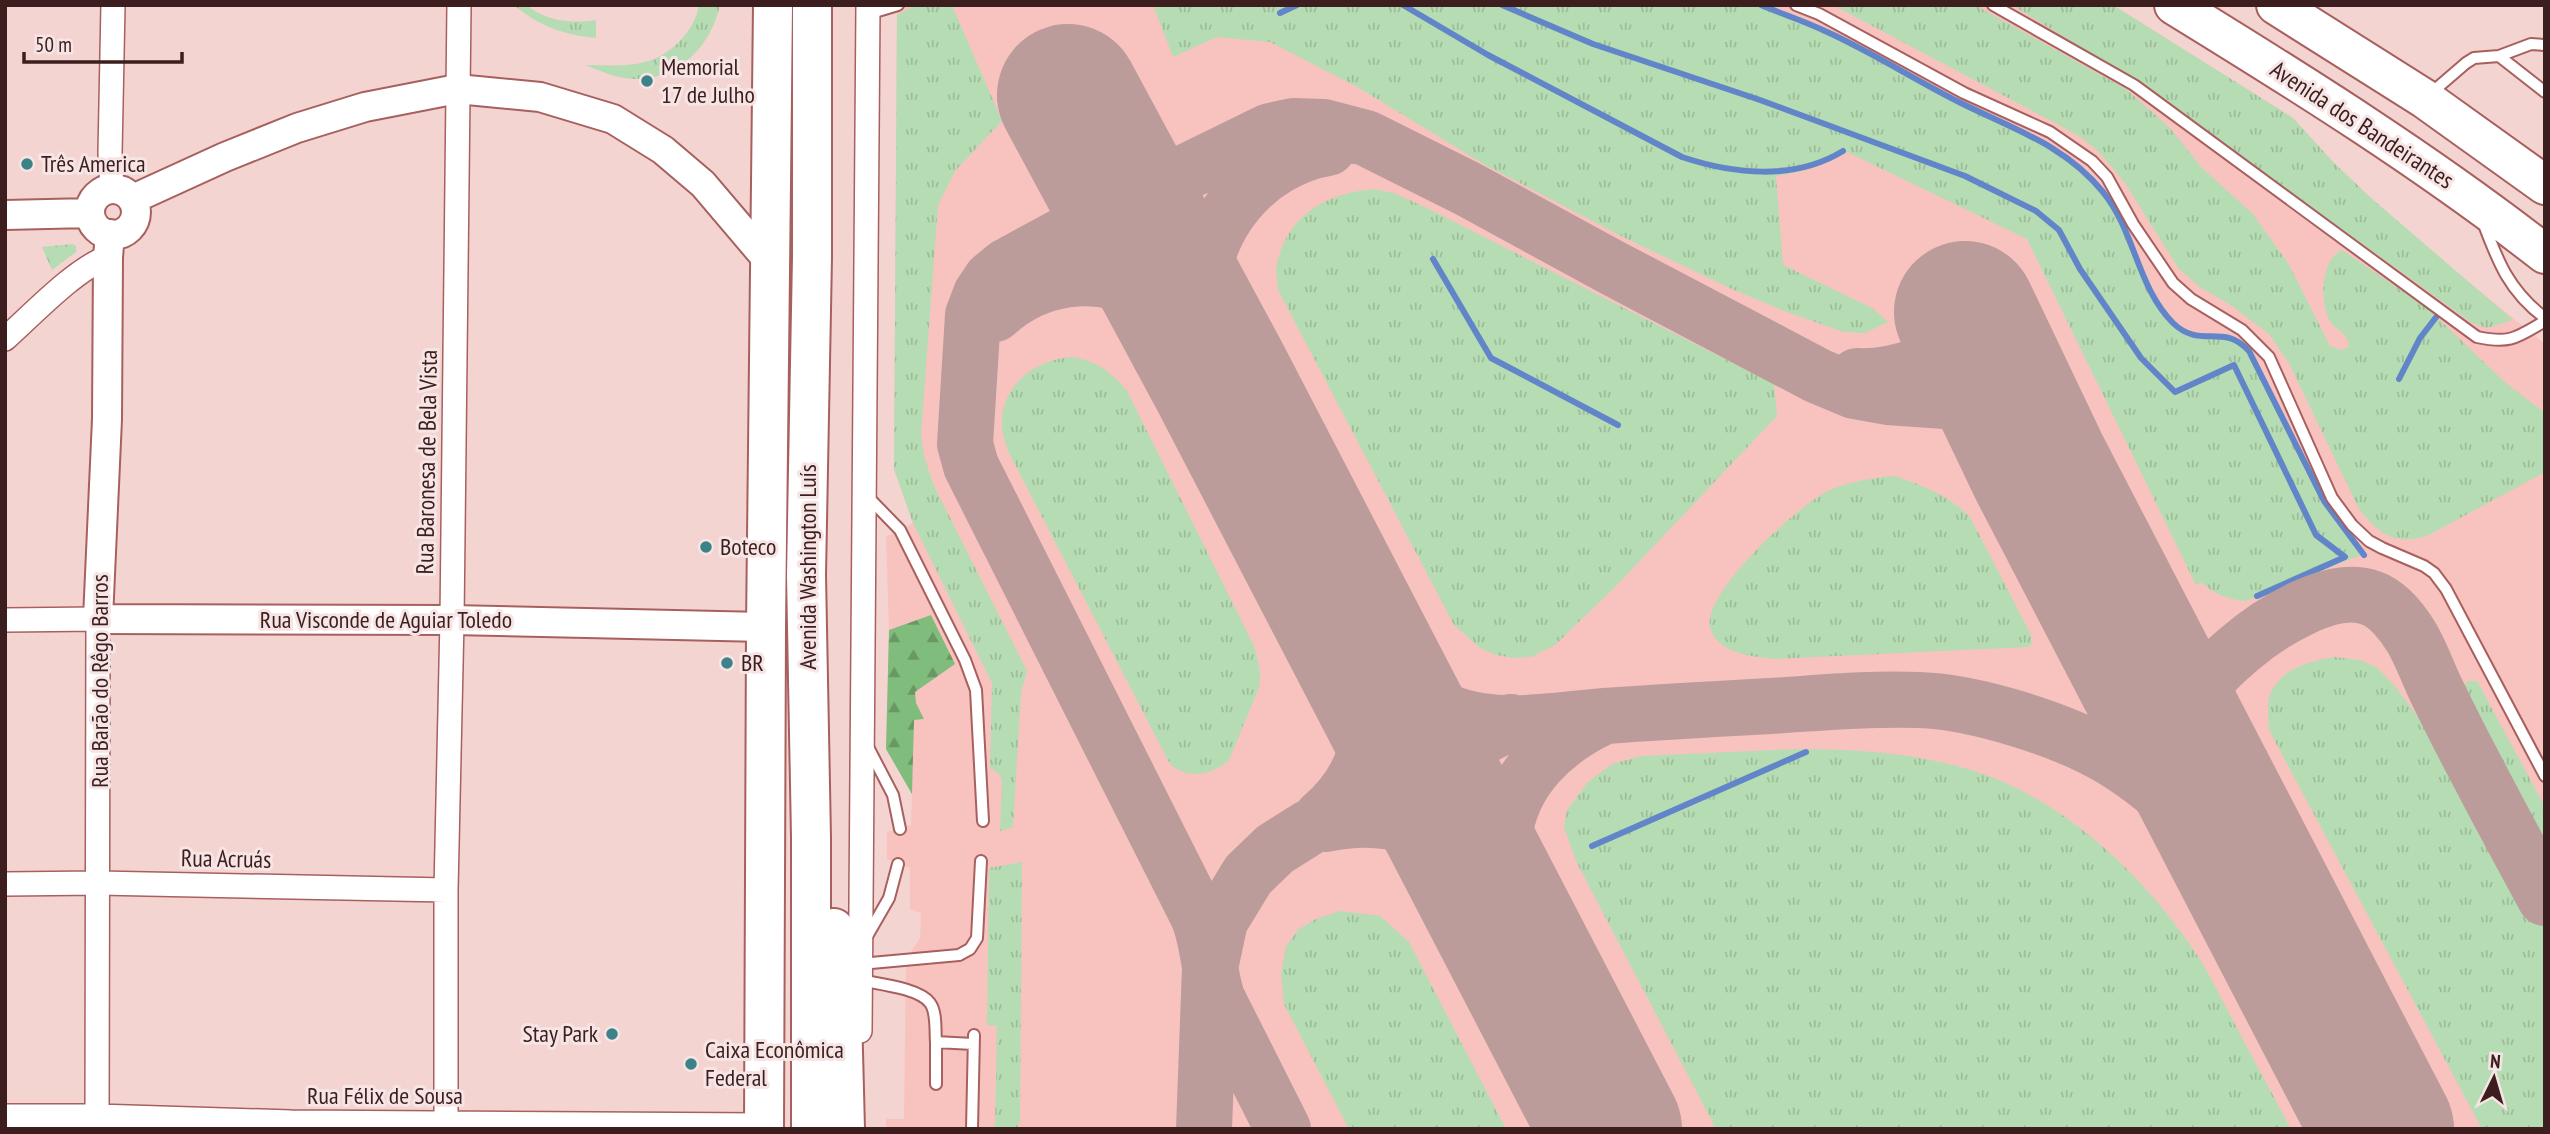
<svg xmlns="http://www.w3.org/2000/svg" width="2550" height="1134" font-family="'PT Sans Narrow',sans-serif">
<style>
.built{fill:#f8c3bf}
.grass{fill:url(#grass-tufts)}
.forest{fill:url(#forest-firs)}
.park{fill:url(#park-crowns)}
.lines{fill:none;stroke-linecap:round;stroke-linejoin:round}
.stream{stroke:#6285c9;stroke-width:6}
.taxiway{stroke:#bb9c9a;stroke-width:56}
.runway{stroke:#bb9c9a;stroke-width:142}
.service-casing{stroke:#a7605e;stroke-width:14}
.minor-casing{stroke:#a7605e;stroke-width:26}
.tertiary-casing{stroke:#a7605e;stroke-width:32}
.trunk-casing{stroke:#a7605e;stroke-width:42}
.service{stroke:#fff;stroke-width:10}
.minor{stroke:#fff;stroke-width:23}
.tertiary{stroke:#fff;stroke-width:28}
.trunk{stroke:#fff;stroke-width:38}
.poi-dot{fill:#3b8389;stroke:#f6e5e4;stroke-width:2.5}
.labels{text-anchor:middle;stroke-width:6;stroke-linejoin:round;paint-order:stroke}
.poi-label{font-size:24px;fill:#3b1e1d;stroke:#f6e5e4;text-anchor:start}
.street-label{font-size:24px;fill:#3b1e1d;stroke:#f6e5e4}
</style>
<defs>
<pattern id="grass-tufts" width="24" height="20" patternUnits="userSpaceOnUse" patternTransform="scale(1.75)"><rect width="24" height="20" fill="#b5dcb2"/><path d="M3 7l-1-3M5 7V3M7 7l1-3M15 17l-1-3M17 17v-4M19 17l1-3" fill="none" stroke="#9dbc99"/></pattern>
<pattern id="forest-firs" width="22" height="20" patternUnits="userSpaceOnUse" patternTransform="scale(1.75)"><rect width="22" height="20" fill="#80bc7b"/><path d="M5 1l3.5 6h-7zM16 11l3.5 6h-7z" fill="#6a9864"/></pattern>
<pattern id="park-crowns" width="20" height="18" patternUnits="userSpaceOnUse" patternTransform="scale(1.75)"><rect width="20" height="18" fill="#b5dcb2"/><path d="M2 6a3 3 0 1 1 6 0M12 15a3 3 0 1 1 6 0" fill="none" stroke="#9dbc99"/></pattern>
</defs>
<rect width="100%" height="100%" fill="#f4d4d1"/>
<path class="built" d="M897,5H2113L2293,118L2334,163L2371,198L2444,262L2545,344V1129H886V1119H904L906,959L920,938L921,913L910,909V868L887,859V832L911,825L912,794L886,749L889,630L886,537L913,523L894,469Z"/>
<path class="grass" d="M526,5C547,21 569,24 596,20V38C564,35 539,26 515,6Z
M699,5H720C711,47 677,81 632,79C616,78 600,71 585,65C605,65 626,67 645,62C670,56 695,31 699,5Z
M916,5H952L1002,121L955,171L938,205L921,434L924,456L934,486L1027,671L1021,693L1013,827L1000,831L1002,780L998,773L990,768L992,683L913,523L894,469L897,15Z
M1153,5H1756C1779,14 1802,22 1825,32C1872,53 1915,81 1961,104C2011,130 2065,148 2102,194C2133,232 2136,288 2172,324C2193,345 2207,333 2231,338C2238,340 2243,347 2247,352L2323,501L2361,555L2246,601C2228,599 2215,595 2201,582L2196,585L2027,239L1847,152C1823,166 1802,172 1776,176L1783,265L1872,308L1888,322L1865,333L1844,332L1784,311L1734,290L1625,238L1487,166L1359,88L1270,42L1217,37L1173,57Z
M1833,5H1975L2126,89L2169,127L2202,168L2253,214L2288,263L2330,346L2341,350L2349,347C2349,333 2336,331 2330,321C2319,301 2321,259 2342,250L2427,308L2506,383L2545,413V472L2427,536C2394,546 2377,533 2358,507L2289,363L2269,334L2232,306L2200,287L2179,269L2125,183L2101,154L2082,138L2059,125Z
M2012,5H2113L2293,118L2334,163L2371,198L2513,320L2487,328L2472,323L2136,81Z
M1374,189L1394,193L1427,208L1774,384L1777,416L1614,588L1555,645L1531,657L1513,658L1496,655L1480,648L1454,625L1278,290C1278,282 1275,271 1277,263C1288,214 1328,193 1374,189Z
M1071,357C1096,360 1109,371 1126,389L1253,644C1258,660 1263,674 1258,690L1229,760C1212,775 1188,780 1170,764L1008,451C1006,444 1003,436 1002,429C999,387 1033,360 1071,357Z
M1894,476C1923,485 1949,496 1970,517L2030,633L2032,643L2028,647L1774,659C1753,657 1716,653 1710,627C1703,592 1797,507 1826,492C1846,482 1872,478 1894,476Z
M2335,657L2360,660L2376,667L2394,685L2460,773L2527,892L2545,929V1129H2482L2269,730C2269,720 2267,707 2269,698C2278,669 2309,661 2335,657Z
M2468,681H2477L2545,807V848L2534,844L2458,703L2460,689Z
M1797,749C1855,749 1916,753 1971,770C2063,798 2145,876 2197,955C2209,973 2218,993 2228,1011C2249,1051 2270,1090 2291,1129H1716L1576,861L1564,827L1567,810L1587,783L1612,764L1641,756Z
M1022,862L1020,1120L1017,1129H995L997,1026L987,1025L989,868Z
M1341,911L1380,916L1409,942L1506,1129H1349L1284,1004L1281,974L1286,946L1299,929L1316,919Z"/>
<path class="forest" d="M931,615L955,664L915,692L916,703L924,719L914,720L912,794L886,749L889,630Z"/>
<path class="park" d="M72,244L76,246V252L52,270L42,247Z"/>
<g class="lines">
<path class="stream" d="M1403,5L1488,55L1682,157C1733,174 1794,181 1843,151
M1502,5L1593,44L1760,100L1965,176L2036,211L2059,230L2080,269L2141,358L2175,392L2234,365L2316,535L2345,557L2257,596
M1761,5C1782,14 1804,21 1825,31C1872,52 1915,80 1961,103C2013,129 2065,145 2103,192C2135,231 2137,287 2173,323C2201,350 2223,322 2249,351L2324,501L2364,555
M1280,13L1297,5
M1433,259L1491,358L1618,425
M2399,379L2420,338L2437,316
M1592,846L1806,752"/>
<path class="taxiway" d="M995,314C1035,277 1096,266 1145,294C1163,304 1180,320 1196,333
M1857,376C1903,378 1938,358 1977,337
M1220,377C1213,352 1202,325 1202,299C1200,227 1256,160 1328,148
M1349,625C1380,673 1421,712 1481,721C1521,727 1565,719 1605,716C1554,739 1510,780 1504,839C1500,866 1502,894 1503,920
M1605,716C1660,712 1715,709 1770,706C1819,703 1869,698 1919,700C1975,702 2062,729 2111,758C2174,796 2222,852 2268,907
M2201,778C2193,749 2192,712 2206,684C2212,672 2228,659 2238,650C2268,624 2331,583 2371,598C2388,604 2403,623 2412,638C2423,657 2429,677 2439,696C2472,764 2509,831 2545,898
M1322,817C1376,771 1376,718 1364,653
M1326,824C1367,815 1413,819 1447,846C1462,858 1474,877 1487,891
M1204,1129L1210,968L1220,921L1248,875L1275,849L1310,827L1511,722
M1283,1129L1217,998C1208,970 1209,942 1198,916L971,466L965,444L973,315L981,294L991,279L1007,266L1125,202L1270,131L1293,126L1324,127L1366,138L1468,189L1611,267L1818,376L1854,391L1888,397L1945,401L1969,407L1991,419L2006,431L2039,467"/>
<path class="runway" d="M1068,95L1220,377L1611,1129
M1965,312L2039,467L2383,1129"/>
<defs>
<path id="service" d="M1796,5L1819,14L1964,93L2050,132L2092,161L2107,177L2133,224L2173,283L2191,299L2242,330L2269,357L2332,498L2352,525L2369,541L2382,548L2424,566L2434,573L2446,589L2545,776
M1993,5L2134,85L2477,337C2511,344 2516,338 2545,321
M868,14L898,5
M2499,56L2545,92
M2430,94L2466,63L2474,58L2499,56L2531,44L2545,45
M2483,222C2498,262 2509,291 2545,318
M866,495L900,530L965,660L976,690L983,821
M868,747L893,795L900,829
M866,938L889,898L898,864
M860,964L959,955L970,949L977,938L981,861
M860,980C878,984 919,988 930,1003C937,1012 935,1031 936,1042
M936,1084V1042L973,1044
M972,1129L974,1035"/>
<path id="minor" d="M112,189L110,153L113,5
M5,339C32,315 75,269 108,257
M5,620L98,619L97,1129
M5,884L99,883L446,890
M860,1031L868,5
M5,1116H97L291,1122L764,1125
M446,1129V890L452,620L459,5"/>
<path id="tertiary" d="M90 212a23 23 0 1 1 46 0a23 23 0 1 1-46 0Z
M133,199L225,157L297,128L365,107L457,89L540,97L613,119L663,150L703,184L771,264
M5,215L90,213
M110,234L108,257L107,419L98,619L452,620L766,627"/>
<path id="trunk" d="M2174,5C2301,83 2427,162 2545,254
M2276,5L2425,99L2545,185
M834,928L842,1013L845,1129
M764,1129L766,627L773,5
M811,1129V837L806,575L812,257V5"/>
</defs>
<use href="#service" class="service-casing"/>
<use href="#minor" class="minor-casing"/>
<use href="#tertiary" class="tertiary-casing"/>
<use href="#trunk" class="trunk-casing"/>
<use href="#service" class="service"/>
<use href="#minor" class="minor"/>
<use href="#tertiary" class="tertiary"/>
<use href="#trunk" class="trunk"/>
</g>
<g class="poi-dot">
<circle cx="647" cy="81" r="7"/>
<circle cx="27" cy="164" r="7"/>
<circle cx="706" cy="547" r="7"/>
<circle cx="727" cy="663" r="7"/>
<circle cx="612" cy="1034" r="7"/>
<circle cx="691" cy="1064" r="7"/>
</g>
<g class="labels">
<g class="poi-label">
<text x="661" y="75">Memorial<tspan x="661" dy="28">17 de Julho</tspan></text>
<text x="41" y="172">Três America</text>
<text x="720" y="555">Boteco</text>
<text x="741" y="671">BR</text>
<text x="598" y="1042" text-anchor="end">Stay Park</text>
<text x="705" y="1058">Caixa Econômica<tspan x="705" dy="28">Federal</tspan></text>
</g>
<g class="street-label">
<text transform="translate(2362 125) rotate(33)" y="8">Avenida dos Bandeirantes</text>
<text transform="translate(427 462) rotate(-89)" y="8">Rua Baronesa de Bela Vista</text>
<text transform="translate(808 567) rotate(-90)" y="8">Avenida Washington Luís</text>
<text x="386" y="628">Rua Visconde de Aguiar Toledo</text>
<text transform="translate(100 681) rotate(-90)" y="8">Rua Barão do Rêgo Barros</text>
<text transform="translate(226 859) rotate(1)" y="8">Rua Acruás</text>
<text x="385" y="1104">Rua Félix de Sousa</text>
</g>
</g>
<rect width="2550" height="1134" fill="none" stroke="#3b1e1d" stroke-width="14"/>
<g transform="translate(2494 1078) rotate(5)" stroke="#f6e5e4" stroke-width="5" paint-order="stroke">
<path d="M0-5L12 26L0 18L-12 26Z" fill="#3b1e1d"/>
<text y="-10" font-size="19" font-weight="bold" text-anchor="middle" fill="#3b1e1d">N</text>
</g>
<path d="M24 52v10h158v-10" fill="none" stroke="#3b1e1d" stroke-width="3.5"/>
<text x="35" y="52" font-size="21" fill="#3b1e1d" stroke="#f6e5e4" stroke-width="5" paint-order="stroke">50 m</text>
</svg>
